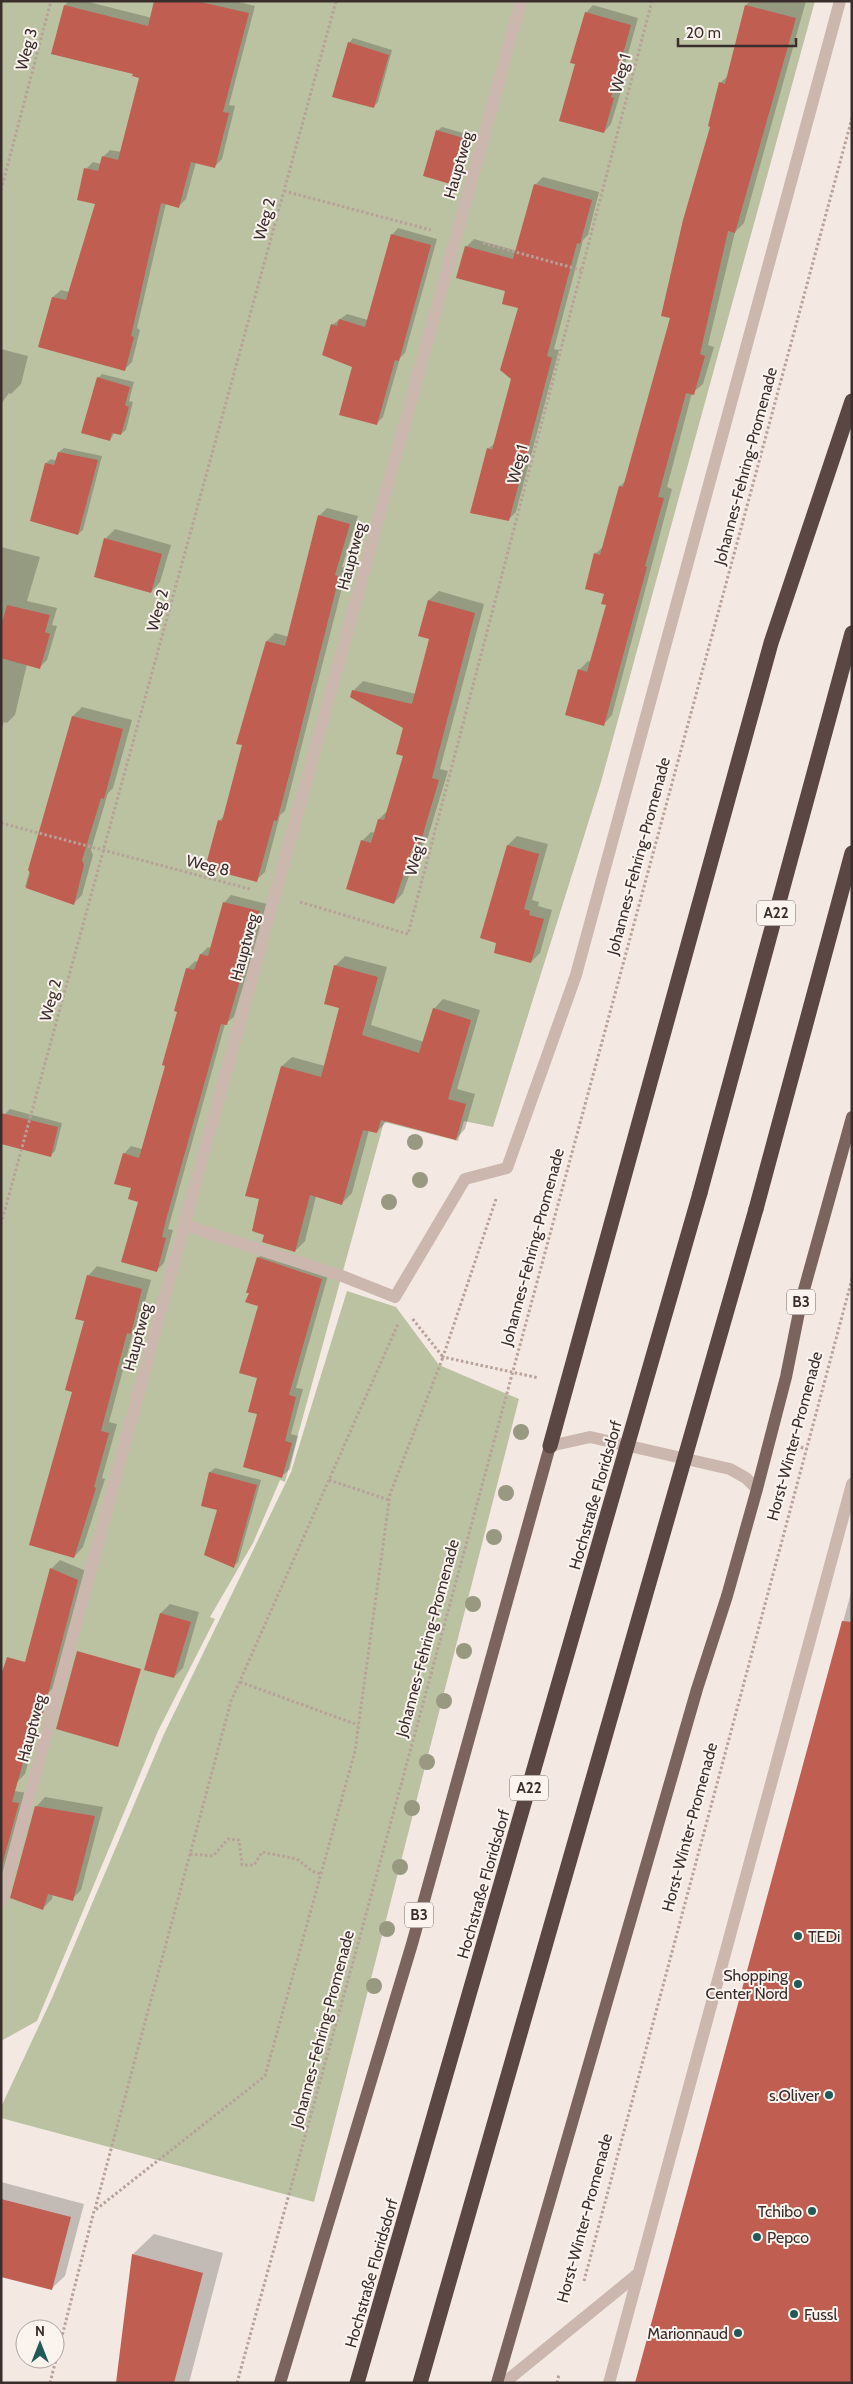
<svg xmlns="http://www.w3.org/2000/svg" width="853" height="2384" font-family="Cabin,sans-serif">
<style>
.green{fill:#bbc2a2}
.shadow{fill:#0003}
.building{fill:#c15e52}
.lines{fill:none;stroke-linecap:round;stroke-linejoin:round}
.path{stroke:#b7a198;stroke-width:3;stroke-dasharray:2.5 2.5;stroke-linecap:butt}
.lane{stroke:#cbb7ae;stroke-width:12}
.street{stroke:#cbb7ae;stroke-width:12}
.primary{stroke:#7b645e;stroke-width:12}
.highway{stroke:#5a4743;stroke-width:15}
.highway-bridge{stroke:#5a4743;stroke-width:15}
.tree{fill:#989980}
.poi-dot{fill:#225a57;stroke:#faf3ee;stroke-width:2}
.labels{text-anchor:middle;stroke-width:4;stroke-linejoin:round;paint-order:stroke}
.shield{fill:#faf3ee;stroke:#746966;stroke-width:1}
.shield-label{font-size:15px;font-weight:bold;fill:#3a2e2c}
.street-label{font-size:16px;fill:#3a2e2c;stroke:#faf3ee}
.poi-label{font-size:16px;fill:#3a2e2c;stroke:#faf3ee;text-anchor:end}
</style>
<rect width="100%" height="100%" fill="#f3e9e2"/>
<path class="green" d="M1,1H815L601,782L493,1127L464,1121L458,1141L384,1122L285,1482L280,1480L253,1543L210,1617L215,1619L158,1731L37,2021L1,2041Z
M347,1291L396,1307L439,1365L519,1399L314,2202L1,2118V2107L52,1998L164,1734L291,1472Z"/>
<path class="shadow" d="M69,1H85L152,18L156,1H235L255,6L229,105L235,106L222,159L215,166L196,162L186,199L178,207L166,203L137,328L140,330L132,362L124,370L40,346L53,297L61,290L69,292L97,203L86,169L93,162L101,164L103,157L110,150L122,152L141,77L65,5Z
M750,1H806L744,223L735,232L708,345L714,347L703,384L692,393L667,487L672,489L612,715L603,725L579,670L588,661L592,662L608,605L595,554L605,545L620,486L626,481L671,317L720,83L729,75L746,5Z
M593,5L638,18L618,90L621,91L611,124L604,132L577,63L586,13Z
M353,38L392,50L378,102L373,107L349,43Z
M442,127L474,136L461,180L457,184L437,131Z
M543,177L599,192L588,235L583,240L554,349L559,350L516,512L508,520L488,449L495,443L513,379L519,307L466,247L474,239L517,251L535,185Z
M398,228L437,239L405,353L400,358L383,417L376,424L354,366L332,325L347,314L368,320L392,235Z
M1,349L28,356L21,384L11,394L9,393L1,404Z
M102,374L134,382L129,401L133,402L126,430L121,434L115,432L110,440L98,378Z
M64,448L102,456L83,530L78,534L46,463L51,459L57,461L59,452Z
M327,508L358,516L342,567L347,568L285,811L280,815L265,872L256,880L219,821L225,815L244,744L267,641L275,633L289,637L319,516Z
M115,529L171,545L160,582L151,592L95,576L106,538Z
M1,547L40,557L27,601L57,608L52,625L57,626L47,660L39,668L27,664L15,715L7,723L4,722L1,731Z
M439,591L484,604L440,769L448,771L427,840L418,850L403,893L394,903L362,841L371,832L375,833L379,819L388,810L405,755L404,728L353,691L363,681L416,694L431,639L420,635L429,600Z
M82,707L132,720L113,788L108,793L91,850L93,855L82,895L73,904L25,887L73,716Z
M517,836L548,844L532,900L539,902L538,906L552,910L540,953L531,962L508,845Z
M231,895L267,904L234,1017L225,1024L168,1229L173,1230L164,1263L157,1270L139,1201L124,1154L131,1146L142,1149L166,1065L187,969L195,961L198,962L201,954L208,947L212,948L224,903Z
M345,956L387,967L371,1025L424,1042L434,1009L443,999L480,1010L457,1089L475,1094L465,1129L456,1139L387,1121L377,1132L369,1130L352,1193L342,1203L316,1196L305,1241L295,1251L266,1234L260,1198L282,1066L292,1057L325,1066L340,1007L335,966Z
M10,1109L62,1123L55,1151L51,1155L1,1129L5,1114Z
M266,1250L329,1272L296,1388L303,1389L291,1434L298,1436L290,1469L282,1476L259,1413L258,1258Z
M97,1266L151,1280L139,1323L134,1329L109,1422L117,1424L102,1478L105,1479L83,1547L74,1557L88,1276Z
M215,1468L261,1480L238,1562L234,1566L210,1472Z
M60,1560L86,1571L54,1687L45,1696L51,1569Z
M852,1589V2383H636Z
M170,1604L199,1612L183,1668L174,1677L146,1669L161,1613Z
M44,1704L25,1774L17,1782L1,1778Z
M1,1789L28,1793L1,1885Z
M45,1797L103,1807L81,1890L72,1899L53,1894L52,1899L43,1908L36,1807Z
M1,2182L84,2204L65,2276L51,2289L1,2276Z
M154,2234L223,2253L189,2383H117L133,2254Z"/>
<path class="building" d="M154,1H196L249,13L223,112L229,113L215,168L191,162L179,208L161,203L131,336L134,337L125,371L38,347L52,297L66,300L95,204L77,200L84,168L98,171L102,156L118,160L139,78L132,76L133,74L51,54L64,5L148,26Z
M745,5L796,18L735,233L728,231L700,354L705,356L694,395L686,393L658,497L664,498L645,566L647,567L604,726L565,715L578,669L587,672L606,605L601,604L604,594L585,589L594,553L600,555L619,486L623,487L670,318L661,316L683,220L710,127L708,126L719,82L725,84Z
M585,12L631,25L611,97L614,98L604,133L559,121L575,64L570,63Z
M348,42L389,55L374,108L332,97Z
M436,130L470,140L457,186L423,176Z
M534,184L592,200L580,244L577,243L547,356L552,358L509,521L470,513L487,448L492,450L511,379L500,370L518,308L502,304L505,291L456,278L465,246L513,259Z
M391,234L431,245L399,361L395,360L377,425L339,415L352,367L322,355L331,324L337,326L339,319L365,327Z
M97,377L130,387L125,405L129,407L121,435L112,433L110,441L81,433Z
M58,452L98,460L78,535L30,521L45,463L54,465Z
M318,515L350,524L335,575L339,577L290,772L277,821L274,820L257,882L205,868L218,820L222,821L242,745L236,744L266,641L285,646Z
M104,538L162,554L151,593L94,577Z
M428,600L475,613L432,778L439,780L418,851L412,849L394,904L346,889L361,840L371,843L378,819L384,820L403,756L396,754L403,728L350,697L352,690L412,704L429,639L418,636Z
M7,605L50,615L45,632L50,634L40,669L1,658V626Z
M72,716L123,729L104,799L101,798L82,860L84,865L74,905L26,888L30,873L28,870Z
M507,845L539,854L524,909L530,911L529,915L544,919L531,963L494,953L496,943L480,938Z
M223,902L260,911L227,1025L221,1024L166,1220L162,1237L166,1238L157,1272L121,1262L138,1202L128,1199L131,1188L114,1184L123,1153L139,1158L165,1066L162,1065L177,1012L174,1011L186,968L194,970L200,954L208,956Z
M334,965L378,977L362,1035L419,1053L433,1008L471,1020L448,1099L466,1104L456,1140L381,1120L377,1133L363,1130L342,1205L310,1195L295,1252L262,1242L264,1235L252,1231L259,1199L245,1196L281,1066L321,1077L339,1008L324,1004Z
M1,1113L58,1127L51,1157L1,1144Z
M257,1257L322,1279L289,1395L296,1397L285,1441L292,1443L282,1478L243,1467L257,1414L248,1412L257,1378L239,1373L258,1306L245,1302L249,1293H246Z
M87,1275L142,1289L131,1334L127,1333L101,1431L109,1433L94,1487L96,1488L74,1558L29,1545L72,1392L65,1390L84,1321L75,1319Z
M209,1472L257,1485L234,1568L204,1555L217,1510L201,1506Z
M50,1568L78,1580L40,1725L34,1723L12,1802L19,1803L1,1869V1675L7,1657L25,1662Z
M160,1613L191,1622L174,1678L144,1670Z
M842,1621L852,1622V2383H635Z
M77,1651L141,1669L118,1747L56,1729Z
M35,1806L95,1816L73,1901L48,1894L43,1910L10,1898Z
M1,2199L71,2217L52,2290L1,2277Z
M132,2254L203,2273L174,2383H116Z"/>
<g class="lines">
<path class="path" d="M1,190L51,1
M284,191L431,230
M483,243L581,270
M1,823L250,889
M300,902L408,934L652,1
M496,1199L443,1357L539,1378
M1,1224L336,1
M796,1446L807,1449
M329,1480L389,1500
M240,1682L358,1725
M190,1854L213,1856L228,1839L239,1840L242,1865H254L262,1852L297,1859L312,1871L321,1874
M95,2209L231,1701L398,1324
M584,2281L852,1279
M50,2383L94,2211L265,2076L355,1751L390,1494L443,1357L411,1317
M237,2383L359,1940L852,118
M557,2383L559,2374"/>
<path class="lane" d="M184,1225L342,1276L395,1297L465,1179L507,1168L576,975L840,1
M1,1901L184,1225L521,1
M504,2383L639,2273
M609,2383L852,1484"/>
<path class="street" d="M550,1446L590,1437L730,1469L746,1478L757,1489"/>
<path class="primary" d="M280,2383L412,1944L550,1446
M497,2383L697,1689L727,1596L757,1489L786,1377L802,1297L852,1117"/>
<path class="highway" d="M700,1193L852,633
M756,1209L852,853
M550,1446L771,643L852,401"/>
<path class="highway-bridge" d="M357,2383L700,1193
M420,2383L756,1209"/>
</g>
<g class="tree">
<circle cx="415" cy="1142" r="8"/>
<circle cx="420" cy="1180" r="8"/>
<circle cx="389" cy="1202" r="8"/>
<circle cx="521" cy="1432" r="8"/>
<circle cx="506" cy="1493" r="8"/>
<circle cx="494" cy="1537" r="8"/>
<circle cx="473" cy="1604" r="8"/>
<circle cx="464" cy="1651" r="8"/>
<circle cx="444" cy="1701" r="8"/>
<circle cx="427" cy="1762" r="8"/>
<circle cx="412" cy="1808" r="8"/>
<circle cx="400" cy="1867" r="8"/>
<circle cx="387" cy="1929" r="8"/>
<circle cx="374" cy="1986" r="8"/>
</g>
<g class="poi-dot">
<circle cx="798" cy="1936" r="5"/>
<circle cx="798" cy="1984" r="5"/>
<circle cx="829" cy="2095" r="5"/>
<circle cx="812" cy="2211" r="5"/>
<circle cx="757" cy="2237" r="5"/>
<circle cx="794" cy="2314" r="5"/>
<circle cx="738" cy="2333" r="5"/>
</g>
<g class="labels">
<g class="shield">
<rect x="757" y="900.5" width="38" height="25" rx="4"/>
<rect x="787" y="1289.5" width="28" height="25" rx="4"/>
<rect x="510" y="1775.5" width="38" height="25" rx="4"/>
<rect x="405" y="1902.5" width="28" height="25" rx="4"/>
</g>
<g class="shield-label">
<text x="776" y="918">A22</text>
<text x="801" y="1307">B3</text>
<text x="529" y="1793">A22</text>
<text x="419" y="1920">B3</text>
</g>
<g class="street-label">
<text transform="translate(26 49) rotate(-75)" y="6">Weg 3</text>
<text transform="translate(620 73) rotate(-75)" y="6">Weg 1</text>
<text transform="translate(458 165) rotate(-74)" y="6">Hauptweg</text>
<text transform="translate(264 219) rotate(-75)" y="6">Weg 2</text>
<text transform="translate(517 464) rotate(-75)" y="6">Weg 1</text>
<text transform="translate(745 466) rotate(-75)" y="6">Johannes-Fehring-Promenade</text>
<text transform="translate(351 556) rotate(-75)" y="6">Hauptweg</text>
<text transform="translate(157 610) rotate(-75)" y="6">Weg 2</text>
<text transform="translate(415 856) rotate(-75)" y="6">Weg 1</text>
<text transform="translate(638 856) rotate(-75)" y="6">Johannes-Fehring-Promenade</text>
<text transform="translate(208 865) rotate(14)" y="6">Weg 8</text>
<text transform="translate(244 947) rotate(-75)" y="6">Hauptweg</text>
<text transform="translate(50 1000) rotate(-75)" y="6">Weg 2</text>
<text transform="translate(532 1247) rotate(-75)" y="6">Johannes-Fehring-Promenade</text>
<text transform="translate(137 1337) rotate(-75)" y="6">Hauptweg</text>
<text transform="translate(794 1436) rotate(-75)" y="6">Horst-Winter-Promenade</text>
<text transform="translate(595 1495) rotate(-74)" y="6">Hochstraße Floridsdorf</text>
<text transform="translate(427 1638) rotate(-75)" y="6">Johannes-Fehring-Promenade</text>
<text transform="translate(31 1728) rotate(-75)" y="6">Hauptweg</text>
<text transform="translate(689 1827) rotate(-75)" y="6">Horst-Winter-Promenade</text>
<text transform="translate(483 1884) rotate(-74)" y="6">Hochstraße Floridsdorf</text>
<text transform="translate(322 2029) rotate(-75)" y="6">Johannes-Fehring-Promenade</text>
<text transform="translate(584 2218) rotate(-75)" y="6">Horst-Winter-Promenade</text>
<text transform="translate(371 2273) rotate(-74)" y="6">Hochstraße Floridsdorf</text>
</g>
<g class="poi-label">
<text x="808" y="1942" text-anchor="start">TEDi</text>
<text x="788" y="1981">Shopping<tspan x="788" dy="18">Center Nord</tspan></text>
<text x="819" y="2101">s.Oliver</text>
<text x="802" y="2217">Tchibo</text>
<text x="767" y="2243" text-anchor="start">Pepco</text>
<text x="804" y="2320" text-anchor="start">Fussl</text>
<text x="728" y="2339">Marionnaud</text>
</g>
</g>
<rect width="853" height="2384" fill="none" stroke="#3a2e2c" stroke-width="5"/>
<g transform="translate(40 2344)"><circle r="24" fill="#faf3ee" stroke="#ada4a0"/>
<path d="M0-4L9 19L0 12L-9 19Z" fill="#225a57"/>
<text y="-8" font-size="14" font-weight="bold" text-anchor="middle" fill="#3a2e2c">N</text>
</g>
<path d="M678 38v8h118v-8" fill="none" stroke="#3a2e2c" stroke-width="2.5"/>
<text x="686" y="38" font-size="15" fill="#3a2e2c" stroke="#faf3ee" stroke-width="4" paint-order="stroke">20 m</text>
</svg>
